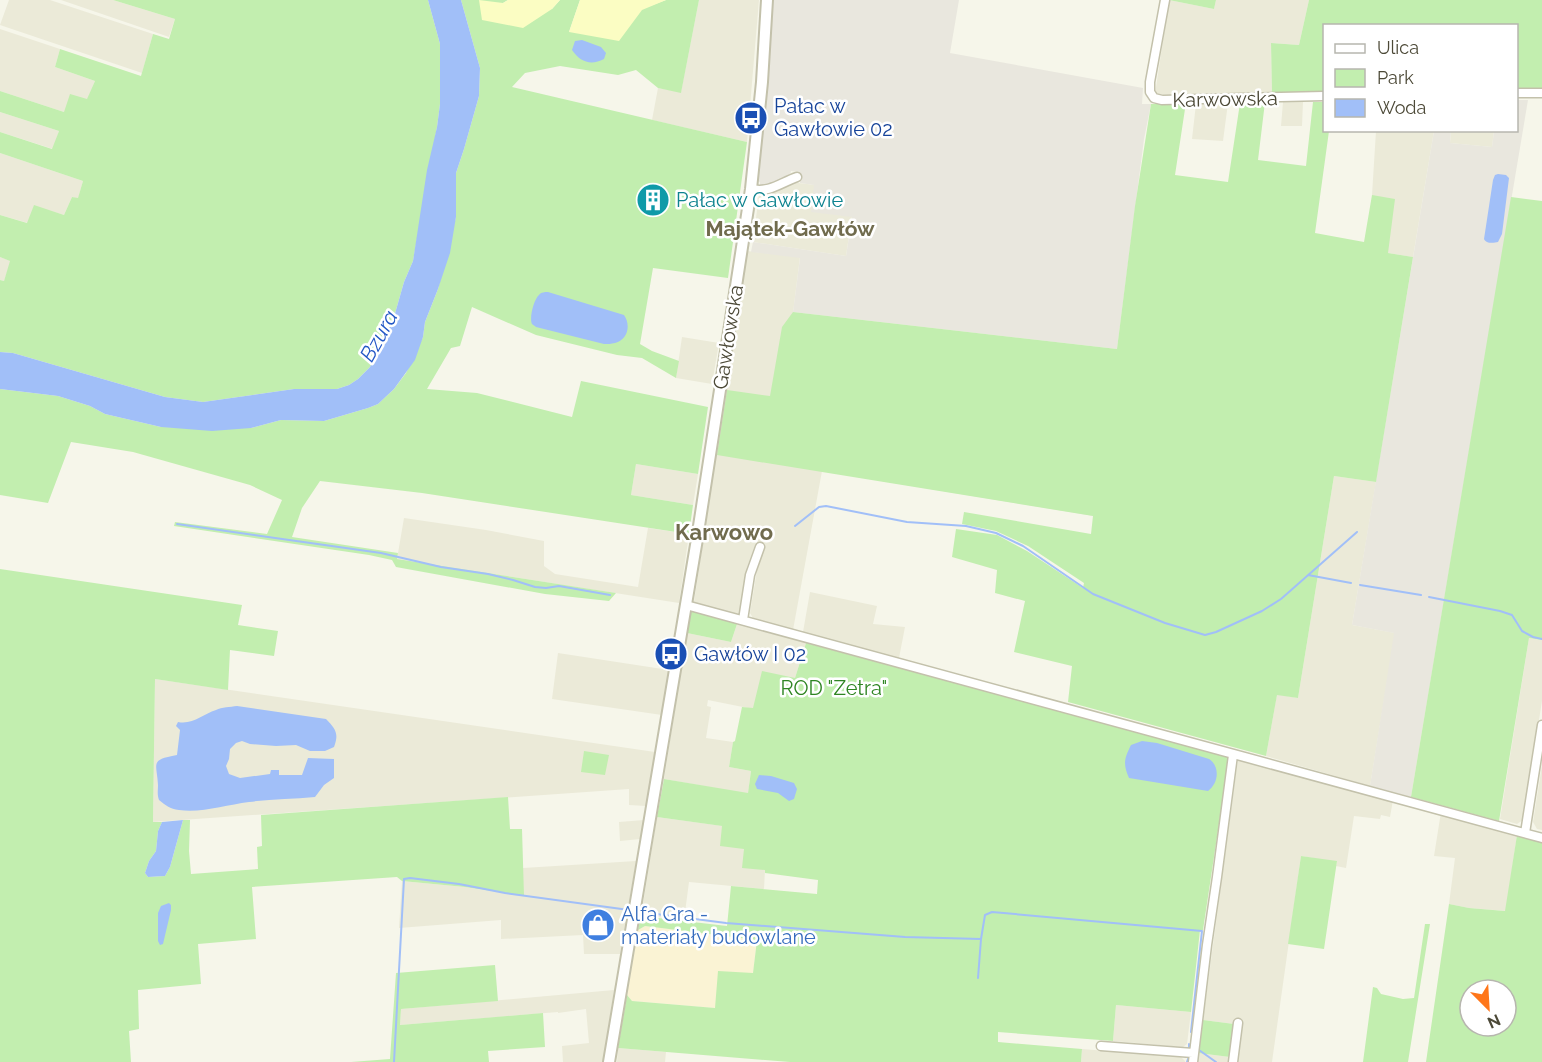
<svg xmlns="http://www.w3.org/2000/svg" width="1542" height="1062" font-family="Raleway,sans-serif">
<style>
.residential{fill:#ebead8}
.commercial{fill:#faf3d4}
.industrial{fill:#e9e7de}
.green{fill:#c2eeaf;fill-rule:evenodd}
.sand{fill:#fbfdc3}
.water{fill:#a1bff8}
.lines{fill:none;stroke-linecap:round;stroke-linejoin:round}
.stream{stroke:#a1bff8;stroke-width:2}
.minor-casing{stroke:#c3c1ab;stroke-width:11}
.tertiary-casing{stroke:#c3c1ab;stroke-width:14}
.minor{stroke:#fff;stroke-width:8}
.tertiary{stroke:#fff;stroke-width:10}
.labels{text-anchor:middle;stroke-width:5;stroke-linejoin:round;paint-order:stroke}
.street-label{font-size:20px;fill:#4c4937;stroke:#fff}
.transit-label{font-size:20px;fill:#164399;stroke:#fff;text-anchor:start}
.culture-label{font-size:20px;fill:#0d838f;stroke:#fff;text-anchor:start}
.park-label{font-size:20px;fill:#2f8522;stroke:#fff}
.shop-label{font-size:20px;fill:#366cbe;stroke:#fff;text-anchor:start}
.neighbourhood-label{font-size:21px;font-weight:bold;fill:#706b4d;stroke:#fff}
.water-label{font-size:21px;font-style:italic;fill:#2257c5;stroke:#fff}
.quarter-label{font-size:22px;font-weight:bold;fill:#706b4d;stroke:#fff}
</style>
<rect width="100%" height="100%" fill="#f6f6ea"/>
<path class="residential" d="M9,0H50L153,34L142,73L0,25Z
M61,0H113L175,19L169,37Z
M699,0H759L747,142L652,120L658,88L681,92Z
M1169,0L1214,9L1216,0H1309L1299,45L1271,43L1272,94L1177,95L1155,94Z
M0,29L60,49L55,67L95,81L87,100L64,112L0,91Z
M1283,102H1303L1302,126H1281Z
M1228,103L1223,141L1192,139L1196,104Z
M0,112L59,131L53,149L0,132Z
M1376,131H1434L1413,257L1388,253L1372,195Z
M1451,131H1494L1492,147L1450,143Z
M0,153L83,181L78,199L72,197L64,215L34,206L28,223L0,215Z
M790,182L815,185L852,216L846,256L753,242L759,194L771,196L772,192Z
M747,251L800,257L793,313L1094,516L822,471L793,630L753,618L750,613L757,570L765,544L756,542L747,567L739,616L694,602Z
M0,257L11,261L4,281L0,280Z
M682,337L719,343L712,384L676,378Z
M636,464L698,474L693,505L631,495Z
M1334,476L1376,482L1352,625L1395,633L1370,786L1266,756L1277,694L1298,698Z
M404,518L486,530L544,541V566L555,574L638,587L648,528L689,534L679,603L397,559Z
M810,592L877,606L873,624L905,627L899,658L865,651L803,632Z
M737,624L806,643L795,678L753,709L708,700L707,706L711,707L706,738L733,742L729,767L751,771L748,794L664,779L687,633L731,642Z
M1529,638L1542,640V701L1523,820L1517,824L1500,819Z
M558,653L669,670L662,715L552,699Z
M155,679L655,752L646,806L629,805V789L153,822Z
M1238,759L1393,800L1390,817L1381,815L1380,819L1354,816L1346,868L1336,866L1337,862L1301,856L1272,1062H1236L1242,1020L1235,1019L1234,1024L1203,1020Z
M1542,765V830L1537,829L1533,822Z
M1441,812L1517,835L1506,911L1469,908L1449,904L1455,858L1434,856Z
M657,817L723,826L765,870L764,889L689,882L684,920L646,916L642,910Z
M644,820L640,839L620,841L619,822Z
M636,861L620,954H584L583,935L501,939V920L399,928L402,881L465,887L523,896V868Z
M614,990L603,1062H563L562,1046L589,1043L586,1009L558,1013V1012L400,1025L401,1009Z
M1116,1005L1191,1012L1187,1044L1183,1047L1113,1041Z
M618,1048L666,1052L665,1062H617Z
M1082,1049L1181,1057L1185,1061V1062H1081Z
M1198,1053L1230,1057L1229,1062H1197Z"/>
<path class="commercial" d="M645,926L757,940L753,974L715,1008L632,1001L627,995L638,930Z"/>
<path class="industrial" d="M773,0H959L950,53L1143,88L1142,104H1151L1144,139L1117,349L793,312L800,258L751,252L753,242L846,256L852,217L811,212L814,185L800,183V172L791,171L790,175L775,184L770,183V187L760,186V182L757,181L756,178Z
M1517,100H1528L1411,797L1370,786L1394,633L1352,625L1434,131H1451L1450,143L1492,147L1494,131L1516,130Z"/>
<path class="green" d="M113,0H428L440,44V104L437,127L413,261L404,282L394,317L370,367L358,379L349,385L337,389H294L203,402L165,397L13,353L0,352V280L4,281L10,261L0,257V215L27,223L34,205L64,215L72,197L78,198L83,181L0,153V132L52,149L59,131L0,112V91L64,112L70,94L87,99L95,81L55,67L60,49L141,76L153,34L169,39L175,19Z
M461,0H508L503,3L552,9L560,0H580L569,32L642,9L666,0H699L681,93L658,88L636,70L618,75L560,66L525,73L512,87L747,142L728,278L653,268L640,344L652,351L679,361L676,378L642,358L617,355L536,335L472,307L460,346L451,348L427,389L477,393L572,417L581,381L708,407L698,474L636,464L631,495L693,505L689,534L422,493L320,481L302,508L292,537L398,553L397,559L616,593L609,601L545,594L396,567L392,560L369,555L174,526L175,522L267,534L282,500L250,485L133,452L71,442L48,503L0,495V389L58,396L90,406L105,414L161,427L251,428L281,420L324,421L368,408L378,404L394,389L406,373L423,337L425,322L438,289L456,217V173L464,149L479,96L480,68Z
M1169,0H1216L1214,9Z
M1309,0H1542V89H1517L1516,26H1324V93L1272,94L1271,43L1299,45Z
M1265,102L1258,160L1306,166L1313,102H1324V130L1329,131L1315,233L1364,242L1372,195L1395,199L1388,253L1413,257L1376,482L1334,476L1298,698L1277,695L1266,756L1068,702L1072,666L1014,652L1025,601L995,593L997,570L952,557L956,529L997,535L1027,551L1083,588L1084,583L1028,546L996,531L962,524L964,512L1091,534L1093,516L717,455L727,390L770,396L782,327L793,312L1117,349L1135,206L1151,104H1180L1185,109L1175,175L1228,182L1240,103Z
M1511,197L1542,201V640L1529,638L1499,821L1411,797Z
M0,569L242,605L238,625L278,631L274,656L230,650L228,690L155,679L153,822H162L158,831L156,851L149,861L145,873L148,877L165,876L170,867L183,820H190L189,851L191,874L258,869L257,847L262,846L261,815L508,797L510,829H522L524,896L465,887L402,881L397,877L252,887L256,939L198,944L201,984L138,990L139,1029L129,1031L131,1062H0Z
M697,611L737,624L731,642L687,633L690,612Z
M806,643L1229,757L1203,930H1200L1191,1012L1116,1005L1113,1041L998,1032V1042L1082,1049L1081,1062H790L618,1048L627,995L632,1001L715,1008L718,971L753,973L757,940L645,926L638,930L641,916L727,926L731,886L817,894L818,880L765,873V870L742,868L744,849L720,846L722,826L657,817L664,779L748,793L751,771L729,767L733,742L735,741L742,707L753,708L762,671L795,678Z
M584,751L609,755L605,775L581,772Z
M1517,835L1542,842V1062H1426L1449,904L1469,908L1505,911ZM1470,990H1506V1026H1470Z
M1301,856L1337,861L1324,949L1288,944Z
M1425,924H1430L1408,1062H1363L1373,987L1377,988L1381,994L1403,999L1414,998Z
M495,965L498,1001L401,1009L400,1025L543,1013L545,1047L488,1051L489,1062H351L390,1059L396,973Z
M1203,1020L1234,1024L1230,1057L1198,1053Z"/>
<path class="sand" d="M479,0L503,3L508,0H560L552,9L523,28L482,20Z
M580,0H666L642,10L619,41L569,32Z"/>
<path class="water" d="M428,0H461L480,68L479,96L464,149L456,173V217L450,253L438,289L425,322L423,337L415,360L394,389L378,404L368,408L324,421L281,420L251,428L212,431L161,427L105,414L90,406L58,396L0,389V352L13,353L165,397L203,402L294,389H337L349,385L358,379L370,367L394,317L404,282L413,261L427,170L437,127L440,104V44Z
M582,40L601,47L606,53L604,59C591,66 580,62 572,50L575,41Z
M1498,174L1506,175L1509,178L1502,234L1498,242C1494,243 1486,244 1484,239L1493,180L1495,175Z
M548,292L624,315C631,325 628,340 615,343C611,344 608,344 604,344L536,327C535,326 533,325 532,324C529,318 534,299 539,295C541,292 545,292 548,292Z
M237,706L326,719C336,729 339,734 334,747L325,751H310L296,745L276,746L250,744L242,741L236,743L230,749L229,759L226,766L229,774L240,778L270,774L271,770H279V775H302L308,758L334,759V778L324,785L315,797C293,799 271,799 249,802C226,805 202,813 179,810C170,809 165,805 159,800C157,794 158,791 158,785C157,763 149,760 177,755L180,730L176,726L178,722C193,725 203,714 216,710C222,707 230,707 237,706Z
M1142,741L1157,743L1209,759C1220,766 1219,783 1208,791L1129,778C1123,764 1124,759 1131,745Z
M759,775L771,776L794,783L797,789L794,799L789,801L778,793L757,789L755,784Z
M183,820L170,867L165,876L148,877L145,873L149,861L156,851L158,831L162,822Z
M169,903L171,905V910L163,944L160,945L158,941V913L161,906Z"/>
<g class="lines">
<path class="stream" d="M177,524L381,553L441,567L488,574L513,580L535,587L546,588L559,586L610,595
M795,526L819,507L826,506L907,522L966,526L996,533L1023,546L1093,594L1165,623L1205,635L1216,632L1262,611L1281,599L1357,532
M1308,575L1351,583
M1360,585L1421,595
M1429,597L1500,611L1512,615L1522,631L1533,637L1542,639
M641,912L726,923L905,937L981,939L985,915L992,912L1202,931L1191,1032
M978,978L981,939
M1189,1047V1044
M1199,1050L1216,1062
M394,1062L404,879L410,878L459,884L505,893L629,910
M1187,1062L1188,1059"/>
<defs>
<path id="minor" d="M1165,0L1150,82V92L1154,98L1162,100L1324,96
M1516,93H1542
M751,189C770,193 780,183 797,177
M686,605L1542,838
M743,620L750,575L760,547
M1525,833L1542,725
M1101,1046L1193,1053
M1193,1062L1207,945L1217,877L1233,755
M1233,1062L1238,1023"/>
<path id="tertiary" d="M609,1062L697,539L751,189L762,82L767,0"/>
</defs>
<use href="#minor" class="minor-casing"/>
<use href="#tertiary" class="tertiary-casing"/>
<use href="#minor" class="minor"/>
<use href="#tertiary" class="tertiary"/>
</g>
<defs>
<symbol id="bus-disc" viewBox="-11 -11 22 22"><circle r="9.5" fill="#1a4fb4" stroke="#fff"/><path d="M-5-6H5V4H4V6H2V4H-2V6H-4V4H-5ZM-3.5-4V0h7V-4ZM-3.5 1.2v1.5H-2V1.2ZM2 1.2v1.5H3.5V1.2Z" fill="#fff"/></symbol>
<symbol id="building-disc" viewBox="-11 -11 22 22"><circle r="9.5" fill="#0f9aa8" stroke="#fff"/><path d="M-4-6H4V6H1V3H-1V6H-4ZM-2.5-4.3h1.7v1.8h-1.7ZM.8-4.3h1.7v1.8H.8ZM-2.5-1h1.7V.8h-1.7ZM.8-1h1.7V.8H.8Z" fill="#fff"/></symbol>
<symbol id="shop-disc" viewBox="-11 -11 22 22"><circle r="9.5" fill="#3f7fe0" stroke="#fff"/><path d="M-5-2.5h2.3a2.7 3.5 0 0 1 5.4 0H5L5.5 6h-11ZM-1.5-2.5h3a1.5 2.3 0 0 0-3 0Z" fill="#fff"/></symbol>
</defs>
<g fill-rule="evenodd">
<use href="#bus-disc" x="732" y="99" width="38" height="38"/>
<use href="#building-disc" x="634" y="181" width="38" height="38"/>
<use href="#bus-disc" x="652" y="635" width="38" height="38"/>
<use href="#shop-disc" x="579" y="906" width="38" height="38"/>
</g>
<g class="labels">
<g class="street-label">
<text transform="translate(1225 99) rotate(-1)" y="7">Karwowska</text>
<text transform="translate(728 337) rotate(-81)" y="7">Gawłowska</text>
</g>
<g class="transit-label">
<text x="774" y="113">Pałac w<tspan x="774" dy="23">Gawłowie 02</tspan></text>
<text x="694" y="661">Gawłów I 02</text>
</g>
<g class="culture-label">
<text x="676" y="207">Pałac w Gawłowie</text>
</g>
<g class="park-label">
<text x="834" y="695">ROD "Zetra"</text>
</g>
<g class="shop-label">
<text x="621" y="921">Alfa Gra -<tspan x="621" dy="23">materiały budowlane</tspan></text>
</g>
<g class="neighbourhood-label">
<text x="790" y="236">Majątek-Gawłów</text>
</g>
<g class="water-label">
<text transform="translate(379 336) rotate(-61)" y="7">Bzura</text>
</g>
<g class="quarter-label">
<text x="724" y="540">Karwowo</text>
</g>
</g>
<rect x="1323" y="24" width="195" height="108" fill="#ffffff" stroke="#b7b6af" stroke-width="1.5"/>
<rect x="1335" y="44" width="30" height="9" fill="#ffffff" stroke="#b7b6af" stroke-width="1.5"/>
<text x="1377" y="54" font-size="18" fill="#4c4937">Ulica</text>
<rect x="1335" y="69" width="30" height="18" fill="#c2eeaf" stroke="#b7b6af" stroke-width="1.5"/>
<text x="1377" y="84" font-size="18" fill="#4c4937">Park</text>
<rect x="1335" y="99" width="30" height="18" fill="#a1bff8" stroke="#b7b6af" stroke-width="1.5"/>
<text x="1377" y="114" font-size="18" fill="#4c4937">Woda</text>
<g transform="translate(1488 1008) rotate(156)"><circle r="28" fill="#ffffff" stroke="#b7b6af" stroke-width="1.5"/>
<path d="M0-4.5L10 22L0 15L-10 22Z" fill="#ff7619"/>
<text y="-9" font-size="16" font-weight="bold" text-anchor="middle" fill="#4c4937">N</text>
</g>
</svg>
